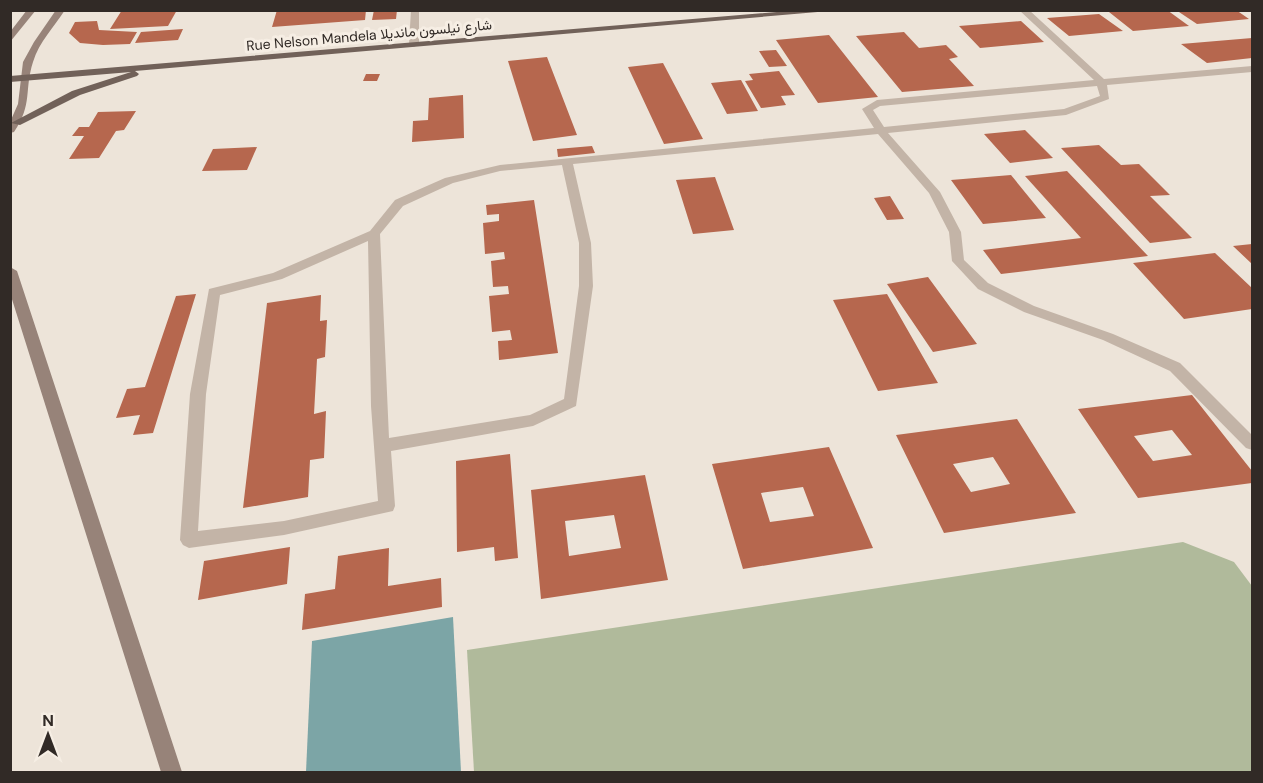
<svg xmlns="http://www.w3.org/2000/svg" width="1263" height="783" font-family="'DM Sans',Vazirmatn,sans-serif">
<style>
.green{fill:#b0ba9b}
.water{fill:#7ca5a6}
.building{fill:#b6674e;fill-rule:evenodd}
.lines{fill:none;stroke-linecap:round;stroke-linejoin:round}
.street{fill:#c3b4a7;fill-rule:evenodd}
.secondary{fill:#978379;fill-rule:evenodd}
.primary{fill:#716159;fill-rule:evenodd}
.labels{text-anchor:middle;stroke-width:6;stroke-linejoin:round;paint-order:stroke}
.far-street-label{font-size:14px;fill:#312a26;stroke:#f6eee4}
</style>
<rect width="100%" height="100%" fill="#ede4d9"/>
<path class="green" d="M1183,542L1234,562L1252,586V772H474L467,650Z"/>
<path class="water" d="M453,617L461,772H306L312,641Z"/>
<path class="building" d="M122,10H177L168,26L110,29Z
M277,10H366L365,20L272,27Z
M374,10H397L396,19L372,20Z
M1127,10H1167L1189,26L1133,31L1109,12Z
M1176,10H1236L1249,19L1197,24Z
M1099,14L1123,31L1069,36L1047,18Z
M97,21L99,30L137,32L130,44L103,45L80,43L69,33L75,22Z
M1021,21L1044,42L980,48L959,26Z
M183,29L178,40L135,43L141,32Z
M904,32L919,48L946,45L958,57L949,59L974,86L902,92L856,36Z
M829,35L878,97L818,103L776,40Z
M1252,38V58L1207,63L1181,44Z
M776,50L787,66L769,67L759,51Z
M547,57L577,135L533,141L508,61Z
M663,63L703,139L664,144L628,67Z
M779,71L795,95L781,96L786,105L761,108L745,81L753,80L749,74Z
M366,74H380L377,81H363Z
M741,80L758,111L727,114L711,83Z
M463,95L464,138L412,142L413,121L428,120L429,98Z
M136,111L124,130L116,131L99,158L69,159L84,136H72L79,127H89L98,112Z
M1025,130L1053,158L1010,163L984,134Z
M1099,145L1121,165L1139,164L1170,195L1150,196L1192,238L1150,243L1061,148Z
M592,146L595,153L558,157L557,149Z
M257,147L247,170L202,171L213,149Z
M1067,171L1148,256L1001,274L983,250L1081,238L1025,176Z
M1011,175L1046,218L983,224L951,180Z
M715,177L734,230L693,234L676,180Z
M890,196L904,219L887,220L874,198Z
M534,200L558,353L499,360L498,341L512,340L510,330L492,332L489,296L509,294L508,286L493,287L491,261L505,259L504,252L485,254L483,223L499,221V214L487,215L486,205Z
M1252,244V264L1233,246Z
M1215,253L1252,288V309L1184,319L1133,263Z
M928,277L977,344L933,352L887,284Z
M196,294L153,433L133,435L140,415L116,418L127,389L145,387L176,296Z
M887,294L938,383L878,391L833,300Z
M321,295L320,321L327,320L325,357L317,359L314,414L326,411L324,458L310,460L308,497L243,508L267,303Z
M1192,395L1252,471V483L1138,498L1078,409ZM1172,430L1192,455L1153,461L1134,436Z
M1017,419L1076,513L944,533L896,435ZM993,457L1010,484L971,492L953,464Z
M829,447L873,548L743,569L712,464ZM803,487L814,516L770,522L761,493Z
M510,454L518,558L495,561L494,547L457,552L456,461Z
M645,475L668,580L541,599L531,490ZM614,515L621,548L569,556L565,521Z
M290,547L287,584L198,600L204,561Z
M389,548L388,586L441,578L442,607L302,630L305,594L335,589L338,556Z"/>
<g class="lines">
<path class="street" d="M411,10H419V44L414,47L409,44Z
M1019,10H1029L1104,79L1252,66V72L1107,85L1109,99L1066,115L888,133L940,192L961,232L964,260L988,283L1034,306L1113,334L1180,363L1252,435V450L1246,448L1170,371L1103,340L1024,312L978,289L952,261L949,232L929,193L878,134L573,164L591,243L593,286L576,406L533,426L391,451L395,506L393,511L284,535L189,548L183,545L180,540L190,394L209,289L273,273L370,231L395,200L445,178L500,165L874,128L862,109L877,100L1094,80ZM1097,86L1100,96L1064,109L884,127L873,110L880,106ZM562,165L579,243V286L564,399L530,415L389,438L380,234L403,206L453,183L500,171ZM368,241L371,406L378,501L284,521L198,531L206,394L220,295L282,279Z"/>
<path class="secondary" d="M27,10H36L10,42V32Z
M56,10H65C54,27 39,42 33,62C24,90 33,104 14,132L10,133V122L18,104L23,62L34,42Z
M10,267L17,271L182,772H161L10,293Z"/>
<path class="primary" d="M800,10H841L135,71L139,74L137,76L80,95L20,125L11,123L72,91L131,72L10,82V76Z"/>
</g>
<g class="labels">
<g class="far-street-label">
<text transform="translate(369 35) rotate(-5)" y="5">Rue Nelson Mandela شارع نيلسون مانديلا</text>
</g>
</g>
<rect width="1263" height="783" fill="none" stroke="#312a26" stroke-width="24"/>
<g transform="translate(48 735)" stroke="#f6eee4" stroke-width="4.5" paint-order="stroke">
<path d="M0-4.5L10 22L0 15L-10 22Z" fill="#312a26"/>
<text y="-9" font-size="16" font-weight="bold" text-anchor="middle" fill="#312a26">N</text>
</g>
</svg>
